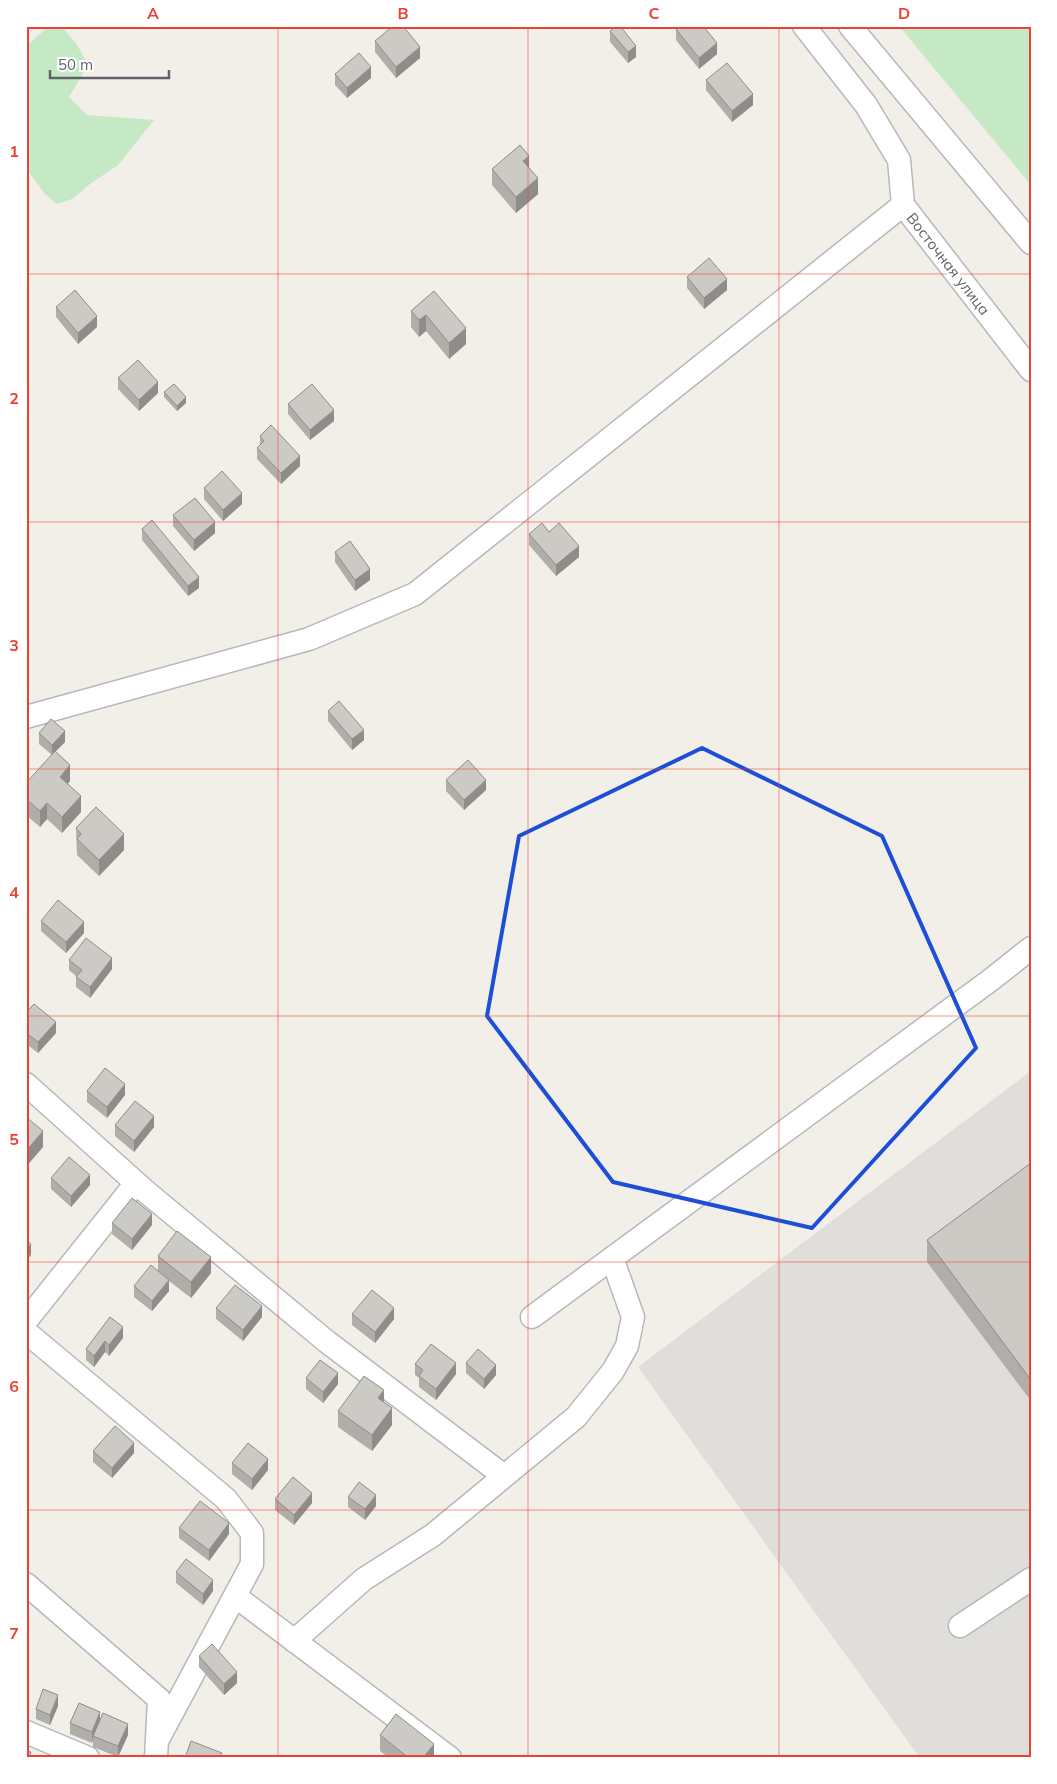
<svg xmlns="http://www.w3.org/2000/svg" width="1057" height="1784" font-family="Mulish,sans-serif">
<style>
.industrial{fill:#e0deda}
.green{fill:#c5e8c5}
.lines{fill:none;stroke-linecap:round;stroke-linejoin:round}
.minor-casing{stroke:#b5b8bc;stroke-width:25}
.minor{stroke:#fff;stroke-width:22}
.wall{fill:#afaea9}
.shaded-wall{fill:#8f8d8a}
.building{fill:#cccac5;stroke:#8f8d8a}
.marked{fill:none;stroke:#1d4ed8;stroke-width:4;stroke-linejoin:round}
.grid{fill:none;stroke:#ea4335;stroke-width:1;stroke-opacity:0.55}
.labels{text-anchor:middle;stroke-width:4.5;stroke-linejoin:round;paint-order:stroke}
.street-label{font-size:15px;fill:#5f6368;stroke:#fff}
.neatline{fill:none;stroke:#ea4335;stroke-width:2}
.grid-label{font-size:16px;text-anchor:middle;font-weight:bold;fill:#ea4335}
</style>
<rect width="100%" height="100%" fill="#f1efe8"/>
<path class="industrial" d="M1031,1071V1758H920L638,1367Z"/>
<path class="green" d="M49,26H61L76,43L88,65L69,97L87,115L154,120L118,165L90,184L72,199L57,204L45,194L26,168V46Z
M899,26H1031V185Z"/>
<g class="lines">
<defs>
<path id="minor" d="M804,26L866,105L899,160L903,205L1031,370
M850,26L1031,243
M26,717L309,639L415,594L903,205
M26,1084L144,1190L326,1341L504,1476
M532,1317L992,979L1031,948
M26,1321L136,1183
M26,1332L226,1499L252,1533V1564L157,1741
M26,1584L159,1699L156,1758
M235,1596L450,1758
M960,1626L1031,1579
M294,1641L364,1579L433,1535L576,1417L613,1371L627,1346L633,1317L612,1258
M26,1732L88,1758"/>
</defs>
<use href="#minor" class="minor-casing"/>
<use href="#minor" class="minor"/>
</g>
<path class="wall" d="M676,29L717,54L699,69L676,40Z
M610,31L636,57L628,63L610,42Z
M375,41L420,58L396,78L375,52Z
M335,74L371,78L347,98L335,85Z
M706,80L753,105L732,122L706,90Z
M529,168L538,194L516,213L492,185V169Z
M687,277L727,290L704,309L687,288Z
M434,291L466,344L449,359L426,331L419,337L411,327V311Z
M56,307L97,327L78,344L56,317Z
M118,378L158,393L139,411L118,389Z
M164,392L186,403L177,411L164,397Z
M288,404L334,421L310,440L288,414Z
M260,436L300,466L281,484L257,459V448L260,445Z
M204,488L242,504L223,521L204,499Z
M173,515L215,533L194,551L173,526Z
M142,529L199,588L188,596L142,540Z
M549,532L579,557L556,576L529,545V534Z
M335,552L370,580L355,591L335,562Z
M328,711L364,740L352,750L328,721Z
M39,733L65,742L55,752L70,781L68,784L81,812L62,833L47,819L40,827L26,815V783L52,755L39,744Z
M446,780L486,790L464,810L446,791Z
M76,828L124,850L99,876L77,855Z
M41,921L84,933L66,953L41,931Z
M69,960L112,969L90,998L76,987V976L69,970Z
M34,1004L56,1033L38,1053L29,1046L26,1049Z
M87,1091L125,1095L107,1118L87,1102Z
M115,1125L154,1127L134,1152L115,1136Z
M1031,1163V1401L927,1262V1240Z
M51,1178L90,1185L71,1207L51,1189Z
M112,1223L152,1225L132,1250L112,1234Z
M158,1256L211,1273L191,1298L169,1281V1291L152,1311L134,1297V1286L158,1271Z
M216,1308L262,1317L243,1341L216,1319Z
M352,1314L394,1319L375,1343L352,1325Z
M110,1317L123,1338L109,1356L105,1352L94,1367L86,1360V1349Z
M466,1363L496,1375L484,1389L466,1373Z
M415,1364L456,1374L436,1400L419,1387V1378L415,1375Z
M306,1378L338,1384L323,1403L306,1389Z
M338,1411L392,1425L372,1451L338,1427Z
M93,1451L134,1453L112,1478L93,1462Z
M232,1463L268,1470L252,1490L232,1474Z
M348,1497L376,1506L365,1520L348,1507Z
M275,1499L312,1503L294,1525L275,1510Z
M179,1528L229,1534L209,1561L179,1538Z
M176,1572L213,1591L203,1605L176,1583Z
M199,1656L237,1683L224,1695L199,1667Z
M58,1706L50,1725L36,1719V1709Z
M100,1720L128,1735L118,1757L93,1747V1739L92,1743L70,1734V1723Z
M380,1735L434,1758H389L380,1751Z"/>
<path class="shaded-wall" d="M717,43V54L699,69V58Z
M636,46V57L628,63V52Z
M420,47V58L396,78V67Z
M371,67V78L347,98V88Z
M753,94V105L732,122V111Z
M529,156V172L523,161Z
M538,178V194L516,213V197Z
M727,279V290L704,309V298Z
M426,315V331L419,337V320Z
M97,316V327L78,344V333Z
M466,328V344L449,359V343Z
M158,382V393L139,411V400Z
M186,397V403L177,411V406Z
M334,410V421L310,440V430Z
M300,456V466L281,484V473Z
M242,493V504L223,521V510Z
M215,522V533L194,551V540Z
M579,546V557L556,576V565Z
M370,569V580L355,591V580Z
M199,577V588L188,596V586Z
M364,730V740L352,750V739Z
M65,731V742L52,755V745Z
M70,765V781L60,793V777Z
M486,780V790L464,810V800Z
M81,796V812L62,833V817Z
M47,803V819L40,827V811Z
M124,834V850L99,876V860Z
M84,922V933L66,953V942Z
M112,958V969L90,998V987Z
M56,1022V1033L38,1053V1042Z
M29,1035V1046L26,1049V1038Z
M125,1084V1095L107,1118V1107Z
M154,1116V1127L134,1152V1141Z
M43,1131V1147L26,1167V1151Z
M90,1175V1185L71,1207V1196Z
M152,1214V1225L132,1250V1239Z
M31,1244V1255L26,1261V1250Z
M211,1257V1273L191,1298V1282Z
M169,1280V1291L152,1311V1301Z
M262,1306V1317L243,1341V1330Z
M394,1308V1319L375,1343V1332Z
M123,1327V1338L109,1356V1345Z
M105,1341V1352L94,1367V1356Z
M456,1363V1374L436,1400V1389Z
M496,1365V1375L484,1389V1379Z
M338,1373V1384L323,1403V1392Z
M384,1390V1406L378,1398Z
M392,1408V1425L372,1451V1435Z
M134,1443V1453L112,1478V1468Z
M268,1459V1470L252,1490V1479Z
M312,1493V1503L294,1525V1515Z
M376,1495V1506L365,1520V1509Z
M229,1523V1534L209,1561V1550Z
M213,1580V1591L203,1605V1594Z
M28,1659V1675L26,1679V1662Z
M237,1672V1683L224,1695V1684Z
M58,1695V1706L50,1725V1715Z
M100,1712V1723L93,1736V1739L92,1743V1732Z
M128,1724V1735L118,1757V1746Z
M434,1744V1758H423Z"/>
<path class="building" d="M393,26H403L420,47L396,67L375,41Z
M617,26H620L636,46L628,52L610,31Z
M679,26H703L717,43L699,58L676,29Z
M359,53L371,67L347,88L335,74Z
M727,63L753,94L732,111L706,80Z
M520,145L529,156L523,161L538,178L516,197L492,169Z
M709,258L727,279L704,298L687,277Z
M75,290L97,316L78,333L56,307Z
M434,291L466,328L449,343L426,315L419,320L411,311Z
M138,360L158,382L139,400L118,378Z
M174,384L186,397L177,406L164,392Z
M312,384L334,410L310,430L288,404Z
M271,425L300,456L281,473L257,448L264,441L260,436Z
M222,471L242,493L223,510L204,488Z
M195,498L215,522L194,540L173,515Z
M152,520L199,577L188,586L142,529Z
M542,523L549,532L559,523L579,546L556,565L529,534Z
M350,541L370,569L355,580L335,552Z
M339,701L364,730L352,739L328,711Z
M51,719L65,731L52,745L39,733Z
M55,751L70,765L60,777L81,796L62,817L47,803L40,811L26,799V783Z
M468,760L486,780L464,800L446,780Z
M96,807L124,834L99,860L77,839L81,834L76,828Z
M58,900L84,922L66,942L41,921Z
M86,938L112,958L90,987L76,977L82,970L69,960Z
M34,1004L56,1022L38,1042L29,1035L26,1038V1013Z
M105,1068L125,1084L107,1107L87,1091Z
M135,1101L154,1116L134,1141L115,1125Z
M26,1117L43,1131L26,1151Z
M69,1157L90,1175L71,1196L51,1178Z
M1031,1163V1380L927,1240Z
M132,1198L152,1214L132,1239L112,1223Z
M177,1231L211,1257L191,1282L158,1256Z
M26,1240L31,1244L26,1250Z
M151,1265L169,1280L152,1301L134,1286Z
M235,1285L262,1306L243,1330L216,1308Z
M372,1290L394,1308L375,1332L352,1314Z
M110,1317L123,1327L109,1345L105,1341L94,1356L86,1349Z
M431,1344L456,1363L436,1389L419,1376L423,1370L415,1364Z
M478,1349L496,1365L484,1379L466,1363Z
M320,1360L338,1373L323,1392L306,1378Z
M364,1376L384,1390L378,1398L392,1408L372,1435L338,1411Z
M115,1426L134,1443L112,1468L93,1451Z
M248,1443L268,1459L252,1479L232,1463Z
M293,1477L312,1493L294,1515L275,1499Z
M359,1482L376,1495L365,1509L348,1497Z
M200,1501L229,1523L209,1550L179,1528Z
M186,1559L213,1580L203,1594L176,1572Z
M212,1644L237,1672L224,1684L199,1656Z
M43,1689L58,1695L50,1715L36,1709Z
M79,1703L100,1712L92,1732L70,1723Z
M103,1713L128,1724L118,1746L93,1736Z
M396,1714L434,1744L423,1758H409L380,1735Z
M191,1741L222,1753L220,1758H185Z
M26,1751L31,1752L29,1758H26Z"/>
<path class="marked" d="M702,748L882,836L976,1048L812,1228L613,1182L487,1016L519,836Z"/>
<path class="grid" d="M278,26V1758M528,26V1758M779,26V1758M26,274H1031M26,522H1031M26,769H1031M26,1016H1031M26,1262H1031M26,1510H1031"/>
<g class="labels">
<g class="street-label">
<text transform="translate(948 264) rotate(52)" y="5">Восточная улица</text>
</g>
</g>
<rect width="1057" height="1784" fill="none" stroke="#ffffff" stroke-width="55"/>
<path d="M50 70v8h119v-8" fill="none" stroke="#5f6368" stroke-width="2.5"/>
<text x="58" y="70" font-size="15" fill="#5f6368" stroke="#ffffff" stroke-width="4" paint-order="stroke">50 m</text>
<rect x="28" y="28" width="1002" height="1728" class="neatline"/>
<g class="grid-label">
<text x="153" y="19">A</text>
<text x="403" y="19">B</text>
<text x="654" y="19">C</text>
<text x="904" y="19">D</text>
<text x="14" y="157">1</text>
<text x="14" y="404">2</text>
<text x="14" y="651">3</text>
<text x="14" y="898">4</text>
<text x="14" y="1145">5</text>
<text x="14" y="1392">6</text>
<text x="14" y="1639">7</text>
</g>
</svg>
